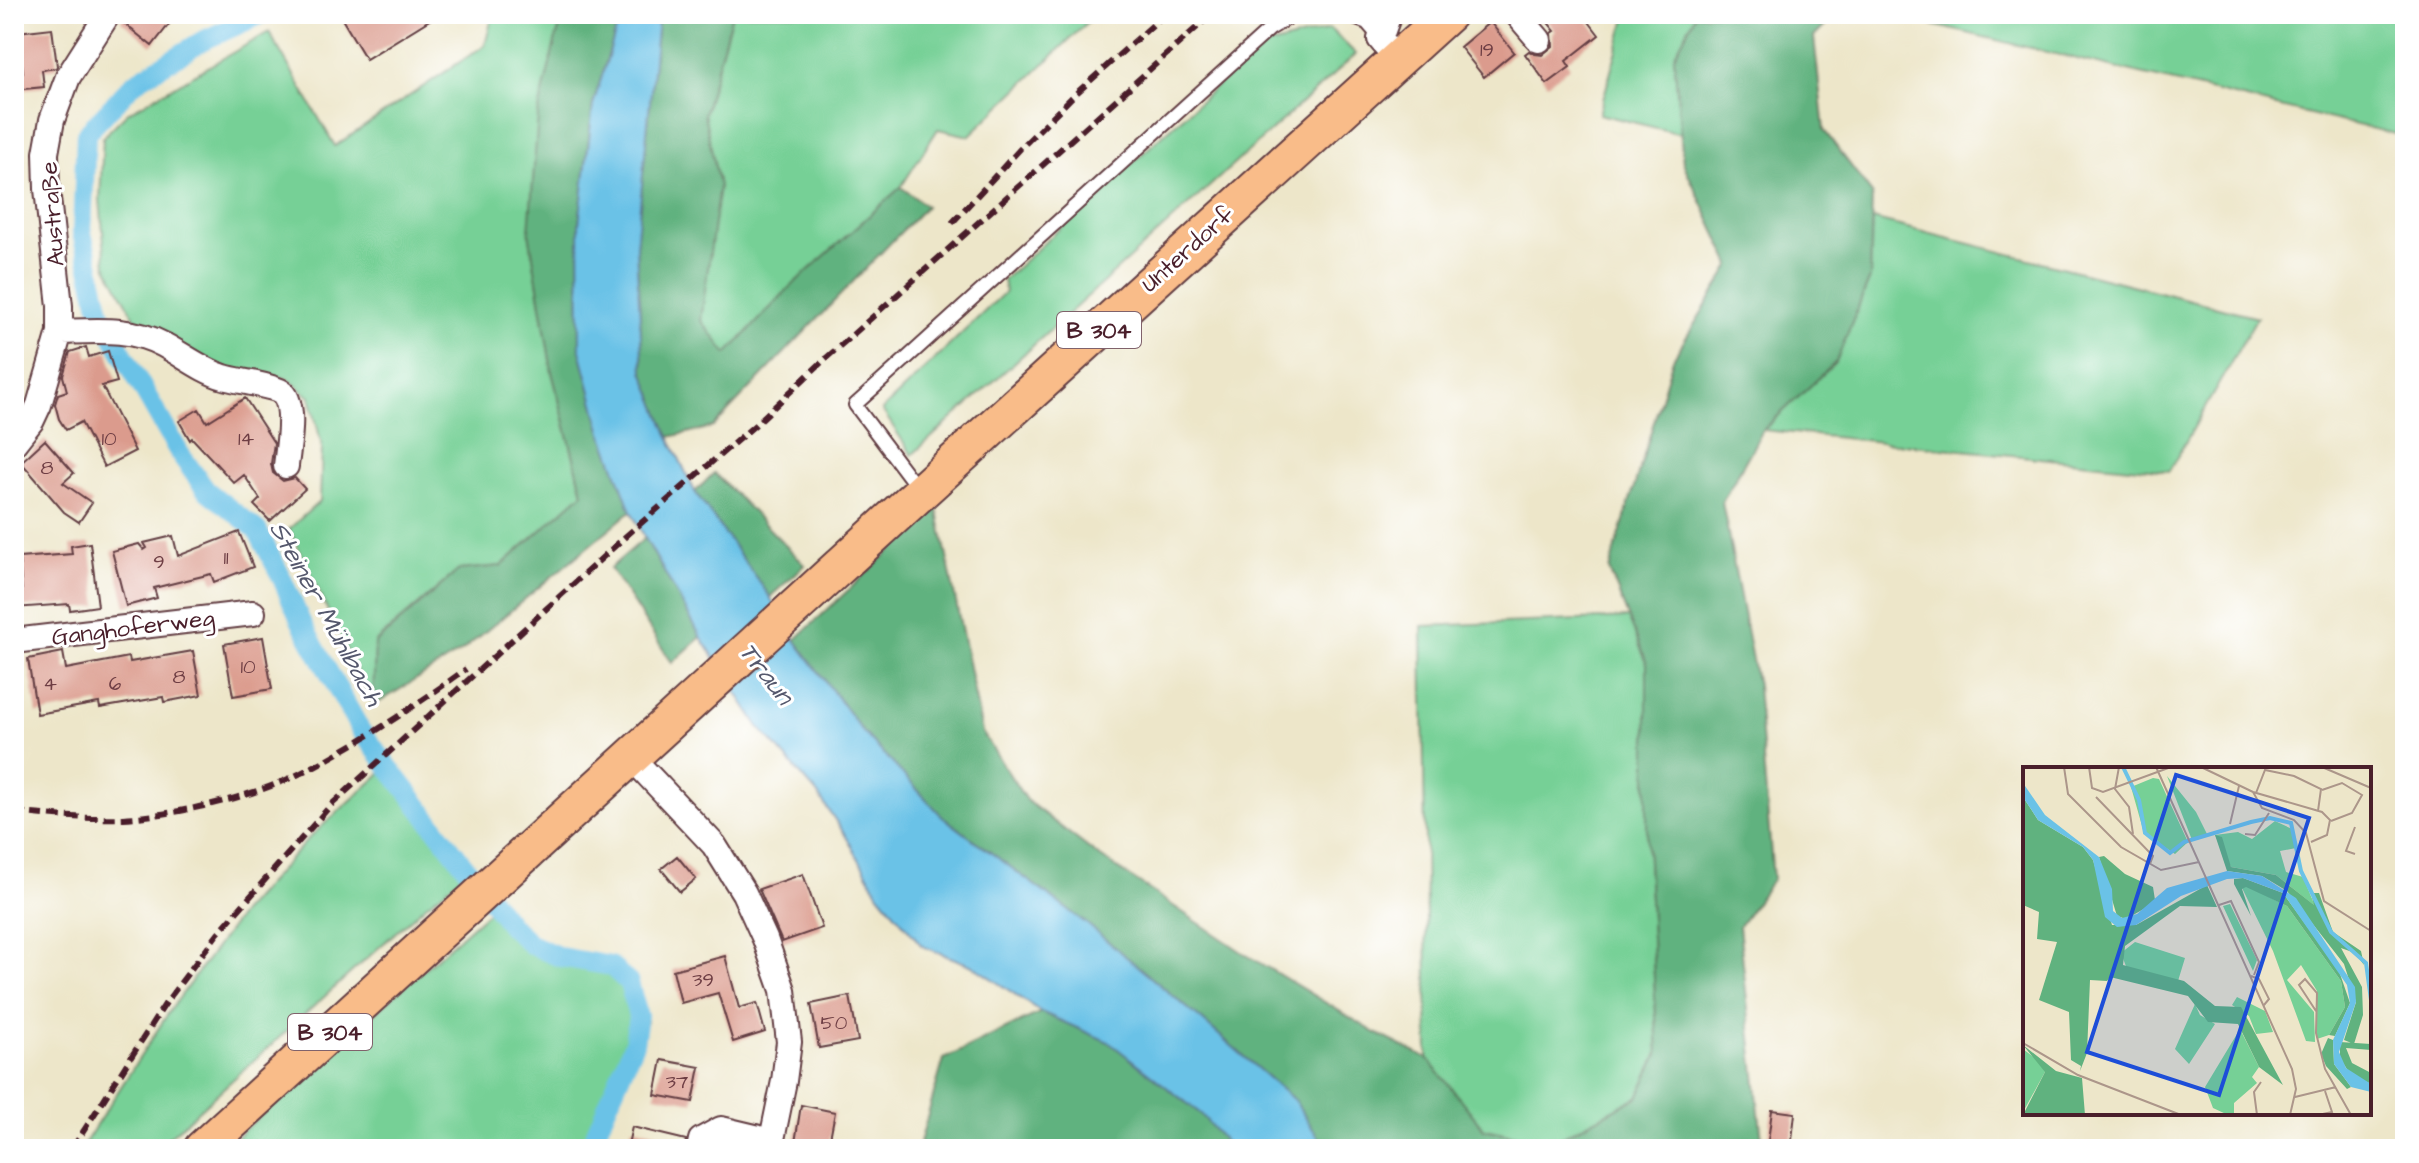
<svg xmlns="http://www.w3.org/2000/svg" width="2419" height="1163" font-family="'Architects Daughter',sans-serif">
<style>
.green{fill:#76d096;stroke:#607860;stroke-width:2}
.forest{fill:#60b27f;stroke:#556855;stroke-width:2}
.water{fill:#6ac2e7;stroke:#5a7089;stroke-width:2}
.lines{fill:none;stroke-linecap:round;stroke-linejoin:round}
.canal{stroke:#6ac2e7;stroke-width:20}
.building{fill:#db9b8d}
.service-casing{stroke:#623d43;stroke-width:16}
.minor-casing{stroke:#623d43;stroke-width:28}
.primary-casing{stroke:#623d43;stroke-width:40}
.service{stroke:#fff;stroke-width:12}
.minor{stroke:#fff;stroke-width:24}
.primary{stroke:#f9bc89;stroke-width:36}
.rail{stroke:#4a1f2b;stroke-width:6;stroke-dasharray:12 6;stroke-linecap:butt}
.labels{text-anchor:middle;stroke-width:6;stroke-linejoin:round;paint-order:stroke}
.number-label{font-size:20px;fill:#6e3e44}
.shield{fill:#fff;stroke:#80626b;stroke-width:2}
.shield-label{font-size:22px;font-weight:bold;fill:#4a1f2b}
.street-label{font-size:24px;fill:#4a1f2b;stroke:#fff}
.water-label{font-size:26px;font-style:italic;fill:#55586d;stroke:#fff}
.inset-river{fill:none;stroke:#6ac2e7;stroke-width:4}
.inset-road{fill:none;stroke:#ac968a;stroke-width:2}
.view{fill:#1d4ed8;fill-opacity:0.15;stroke:#1d4ed8;stroke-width:4}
.inset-edge{fill:none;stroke:#4a1f2b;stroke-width:4}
</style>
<rect width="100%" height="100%" fill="#fff"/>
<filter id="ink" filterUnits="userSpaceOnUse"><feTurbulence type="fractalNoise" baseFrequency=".0125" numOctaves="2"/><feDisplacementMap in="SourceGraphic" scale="16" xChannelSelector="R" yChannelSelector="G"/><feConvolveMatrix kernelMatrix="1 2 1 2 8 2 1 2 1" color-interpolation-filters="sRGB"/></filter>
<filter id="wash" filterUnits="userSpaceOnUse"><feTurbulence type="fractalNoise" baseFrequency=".006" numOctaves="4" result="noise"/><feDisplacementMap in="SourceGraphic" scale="32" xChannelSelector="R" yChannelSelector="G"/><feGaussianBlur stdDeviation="1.8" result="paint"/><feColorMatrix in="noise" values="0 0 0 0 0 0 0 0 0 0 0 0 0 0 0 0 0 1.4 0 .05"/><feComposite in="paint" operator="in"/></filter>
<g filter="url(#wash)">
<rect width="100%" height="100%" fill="#ede6c9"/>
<path class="green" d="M493,14H564L555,42L529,232L552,372L583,493L501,566L459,570L375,642L373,706L289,529L320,501L322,446L310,397L287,378L241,374L205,362L135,318L106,265L100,200L103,137L127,113L269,32L335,146L485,45Z
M732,14H1096L969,136L938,129L901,187L790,287L727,355L701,320L718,186L704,114Z
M1627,14H1696L1674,56L1681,134L1599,114Z
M1886,14H2405V129L2399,135Z
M1330,29L1356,54L912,455L882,410L1005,292L1003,280L1259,48Z
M1872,219L2257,317L2169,471L1763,430L1836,362L1870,278Z
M1629,618L1647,663V842L1658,1054L1638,1097L1550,1143L1484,1129L1428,1059L1422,626Z
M387,768L472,869L427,904L156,1149H81L169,1012L242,912L311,836Z
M499,902L513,920L551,949L604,958L628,973L647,1021L593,1149H223Z"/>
<path class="forest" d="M564,14H621L593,105L579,224L580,350L601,430L631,511L462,651L373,706L375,643L459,570L501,566L583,493L552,372L529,232L538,115L555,42Z
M661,14H732L704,114L719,186L701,320L727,354L790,287L901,187L926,206L713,427L669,437L643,371L636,247L658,19Z
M1696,14H1837L1814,37L1824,130L1872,194L1870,278L1836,362L1763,430L1722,502L1757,686L1773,879L1739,926L1763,1149H1326L1294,1100L1203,1021L1087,924L943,817L863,732L795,640L937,507L982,732L1026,800L1096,854L1245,954L1376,1033L1428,1059L1484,1129L1550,1143L1638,1097L1658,1054L1647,842V663L1609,570L1673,359L1731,265L1683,163L1674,56Z
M714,473L805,565L770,597L695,492Z
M645,538L701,637L672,663L610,568Z
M1041,1012L1109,1042L1201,1114L1231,1149H918L944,1059Z"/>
<path class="water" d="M621,14H661L658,19L636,247L643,371L669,437L695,492L770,597L795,640L863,732L943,817L1087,924L1203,1021L1294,1100L1326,1149H1231L1201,1114L1109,1042L1041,1012L973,966L922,946L879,894L844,833L816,792L759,727L701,637L645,538L631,511L601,430L580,350L579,224L593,105Z"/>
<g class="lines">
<path class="canal" d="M262,14L202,41L135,82L86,134L82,233L101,315L180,454L206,490L257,530L280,574L301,622L361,731L511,926L532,945L560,957L611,966L629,983L638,1016L634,1043L589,1149"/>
</g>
<g id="blocks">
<path class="building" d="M123,14H177L152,46L121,21Z
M339,14H439L366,59Z
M1541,14H1583L1599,35L1566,61L1570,67L1547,84L1525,54L1529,51L1535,54L1542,55L1553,46L1552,33L1555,31Z
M1490,22L1514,52L1484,77L1460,47Z
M52,28L57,66L56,68L42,70L44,87L14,90V73L23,72L18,32Z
M86,347L89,357L108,351L117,382L102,386L135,451L104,467L81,422L66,430L59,419L55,404L58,394L67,391L63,376L70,352Z
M245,398L274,443L271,464L273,473L283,481L295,478L305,489L270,521L254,505L260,499L244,475L234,483L192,438L190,440L179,421L199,409L207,422Z
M45,440L74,473L63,483L92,503L79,522L64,512L21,462Z
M239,532L253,567L214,582L211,574L154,588L157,598L126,606L112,551L139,544L144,550L147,548L144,543L173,536L178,556Z
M90,543L98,606L70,610L69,604L14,608V592H22L19,558L72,554L71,546Z
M263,637L272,689L233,696L224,644Z
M193,651L201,695L164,702L163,697L100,708L99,703L37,714L28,659L63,652L66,669L129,657L130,662Z
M677,856L696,879L680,892L661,869Z
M803,874L822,928L782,942L759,889Z
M725,956L739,1008L757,1003L765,1032L733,1042L718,993L681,1003L673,970Z
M850,996L858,1041L819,1048L811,1004Z
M662,1060L700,1067L693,1102L655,1095Z
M801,1105L835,1112L828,1149H794Z
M1772,1110L1795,1113L1791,1149H1767Z
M632,1127L686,1140L684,1149H627Z"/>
</g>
</g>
<g filter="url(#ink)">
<use href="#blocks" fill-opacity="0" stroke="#623d43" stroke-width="2"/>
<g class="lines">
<defs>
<path id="service" d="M1344,14L1367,23L1380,38
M919,490L855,405L1270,29L1295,14"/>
<path id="minor" d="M1389,14L1380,39L1397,59
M1517,14L1539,40
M60,332C96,331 131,327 164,345C183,355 203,371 224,377C236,381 276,386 283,393C296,407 288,447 286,466
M14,443L32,420L39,405L60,332V306L47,189L46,153L52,120L68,77L108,14
M14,641L253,613
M631,757L714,845L744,893L765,939L783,990L789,1042L784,1081L770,1149
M699,1149L701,1140L721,1129L772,1141"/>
<path id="primary" d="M202,1149L921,492L1448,14"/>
</defs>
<use href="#service" class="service-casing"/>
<use href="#minor" class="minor-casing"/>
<use href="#primary" class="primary-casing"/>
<use href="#service" class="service"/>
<use href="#minor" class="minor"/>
<use href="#primary" class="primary"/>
<path class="rail" d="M952,223L1020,149L1071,98L1165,14
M14,812C51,816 87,819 124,818C177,815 254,797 301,773C359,744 414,707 466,669
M72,1149L167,1001L218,933L330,806L626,536L755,425L823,361L1212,14"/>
</g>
</g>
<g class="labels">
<g class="number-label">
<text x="1487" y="56">19</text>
<text x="109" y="445">10</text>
<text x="246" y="445">14</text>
<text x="47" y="474">8</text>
<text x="226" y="564">11</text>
<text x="159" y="568">9</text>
<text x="248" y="673">10</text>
<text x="179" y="683">8</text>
<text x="50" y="690">4</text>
<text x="115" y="690">6</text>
<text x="703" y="986">39</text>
<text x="834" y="1029">50</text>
<text x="677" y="1088">37</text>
</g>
<g class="shield">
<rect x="1057" y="312" width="84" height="36" rx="6"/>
<rect x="288" y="1014" width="84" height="36" rx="6"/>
</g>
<g class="shield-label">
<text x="1099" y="338">B 304</text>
<text x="330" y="1040">B 304</text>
</g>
<g class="street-label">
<text transform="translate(52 214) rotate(-94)" y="8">Austraße</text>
<text transform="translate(1187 249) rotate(-42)" y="8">Unterdorf</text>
<text transform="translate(133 627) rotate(-7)" y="8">Ganghoferweg</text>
</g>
<g class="water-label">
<text transform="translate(327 613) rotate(61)" y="9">Steiner Mühlbach</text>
<text transform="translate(767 673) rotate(52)" y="9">Traun</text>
</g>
</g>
<g transform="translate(2023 767)">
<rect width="348" height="348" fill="#ede6c9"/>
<path d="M144,9L173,45L184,67L169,73ZM130,11L136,12L165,75L152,87L121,66L108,20ZM252,54L269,62L273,81L257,84L263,105L280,110L292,139L253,108L208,100L192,68L215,65L229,72ZM224,119L264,139L318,214L322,240L306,268L294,272V224L278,198L264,213L291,245L292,275L283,274L250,184L219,121ZM207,137L234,193L230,204L200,139ZM112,175L162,191L155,214L104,202L98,186ZM214,230L242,244L250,265L233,267L226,249L209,238ZM172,237L177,248L192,257L166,297L152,282ZM217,262L236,300L229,310L234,316L211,336V348L203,347L190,341L182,320ZM0,282L21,298L22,305L0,345Z" fill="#76d096"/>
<path d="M0,30L15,53L60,80L70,93L89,158H113L184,118L194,140L157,139L102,179L100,198L161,214L192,239L218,240L260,318L236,300L215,257L185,255L165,229L87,210L84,214L67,213L64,286L57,304L58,299L48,293L46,245L16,233L34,175L14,172L16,145L0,138ZM192,68L199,70L208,100L253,108L291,138L288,126H296L310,165L338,184L341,198L332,186L318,181L339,220L340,248L331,277L321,273L333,235L321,197L264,124L239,109L204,104ZM81,89L102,107L130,120L132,133L126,139L103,152L94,149L76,90ZM220,111L260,126L316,204L327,236L312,269L306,268L322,240L318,214L264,139L223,120L219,122L228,149L211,117V112ZM305,271L310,273L311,297L328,320L324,322L303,299L298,287ZM317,275L348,277V283L323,281L329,296L348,306V317L327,307L317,291ZM0,278L33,304L59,311L62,348H0L22,305Z" fill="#60b27f"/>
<path d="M0,16L22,48L76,90L89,122L90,144L99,151L114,147L144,121L204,104L239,109L273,131L332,220L333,235L316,285L323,301L348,317V325L328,320L311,297L310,273L327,236L324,218L260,126L220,111L204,112L158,129L113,158L94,160L82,150L70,93L60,80L15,53L0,30Z" fill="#6ac2e7"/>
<path class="inset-river" d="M100,0L116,33L122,66L147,86L161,75L228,55L247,51L268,56L278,104L308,165L343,196L348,233"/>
<path class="inset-road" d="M41,0L45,27L98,80L138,103L176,95M66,0L69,21L80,25L148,0M96,0L92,22L106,40L110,67M133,0L269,302L273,322L267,348M178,0L230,25L299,45L307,53L304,68L288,75M299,0L348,21M299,23L319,16L339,28L329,46L308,54M230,25L239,41L271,53L283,66L301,134L348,164M233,26L242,3L271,9L298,22L295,44M73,30L130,89L127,97M207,57L216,19M222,67L232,68L246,46M332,87L323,84L332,60M196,138L208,134L236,195L231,208M228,209L236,212L246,232L241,238M293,244L276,218L282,212L294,226L293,266L302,302L328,348M0,276L55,308L158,348M272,330L313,320M234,348L231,325L238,315M295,348L309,345L302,324"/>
<path class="view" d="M153,8L286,51L196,328L64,285Z"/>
<rect width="348" height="348" class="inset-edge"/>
</g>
<rect width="2419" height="1163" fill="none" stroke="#fff" stroke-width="48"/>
</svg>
